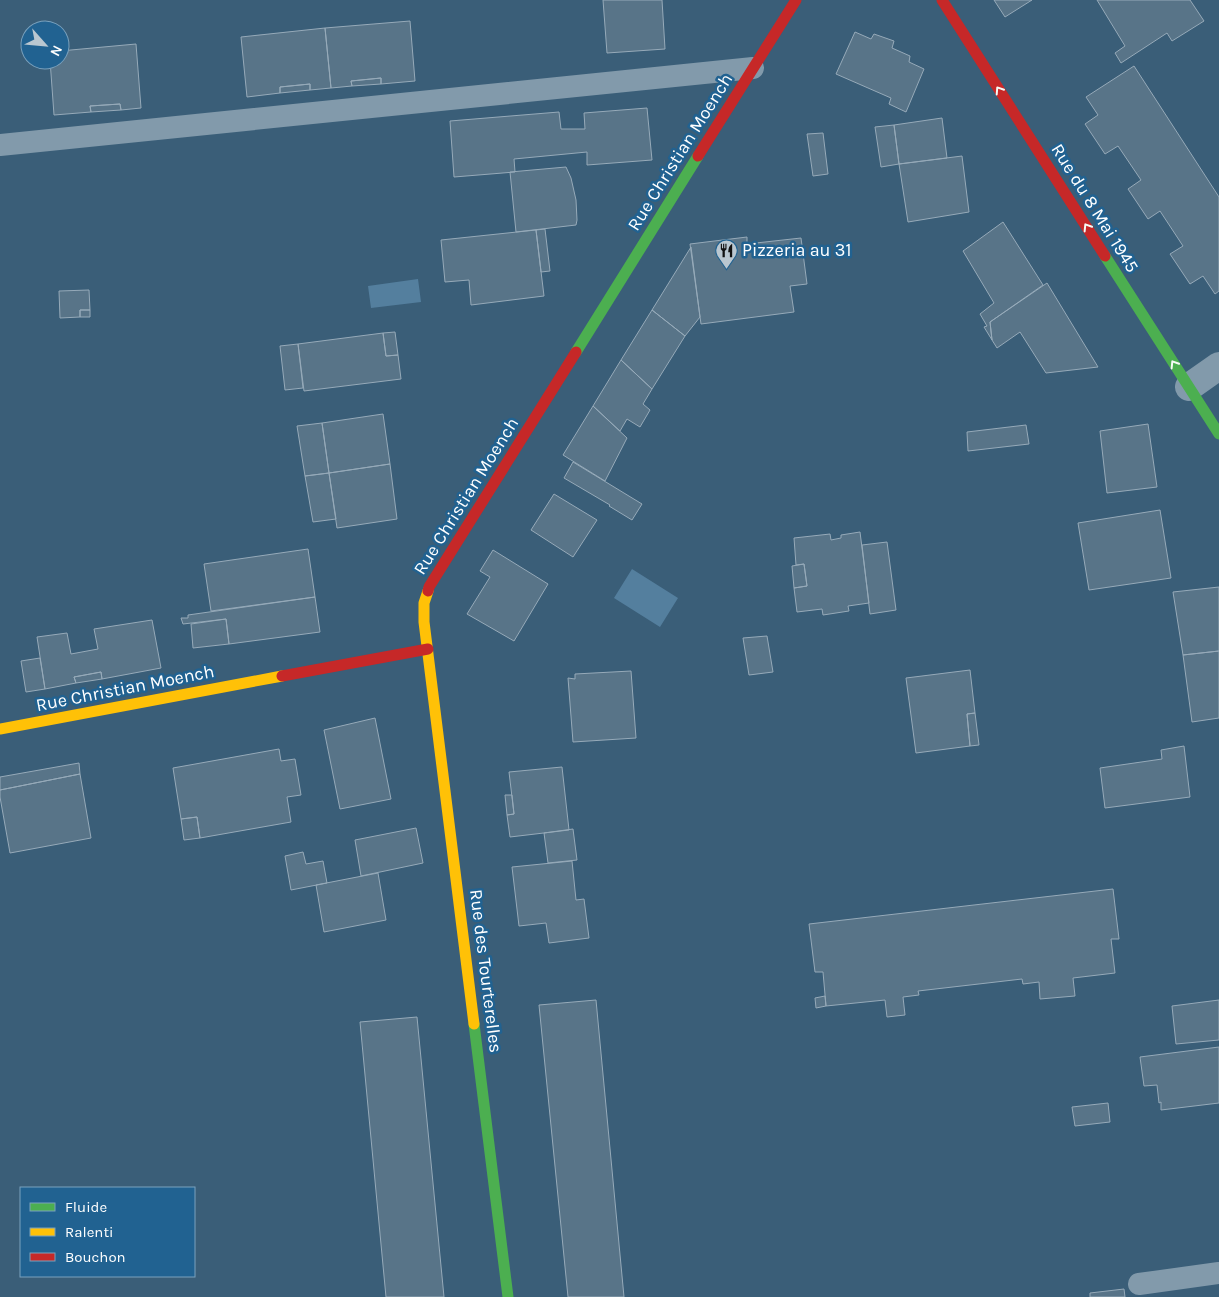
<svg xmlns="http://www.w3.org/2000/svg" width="1219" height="1297" font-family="Karla,sans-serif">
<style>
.water{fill:#547f9e}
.building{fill:#587488;stroke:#96aab9}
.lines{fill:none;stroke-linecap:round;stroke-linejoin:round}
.lane{stroke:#829aab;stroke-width:22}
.street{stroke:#829aab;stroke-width:28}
.fast{stroke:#4caf50;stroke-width:11}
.slow{stroke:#ffc107;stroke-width:11}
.jam{stroke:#c62828;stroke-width:11}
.oneway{stroke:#f6fbf6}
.labels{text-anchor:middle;stroke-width:5;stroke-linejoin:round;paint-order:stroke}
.street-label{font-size:18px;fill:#fff;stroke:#216291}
.poi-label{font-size:18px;fill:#fff;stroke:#216291;text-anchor:start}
</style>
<rect width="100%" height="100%" fill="#3a5e78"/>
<path class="water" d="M418,279L421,302L371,308L368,286Z
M632,569L678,598L660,627L614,598Z"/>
<path class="building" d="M603,0H662L665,49L607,53Z
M994,0H1032L1005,17Z
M1097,0H1190L1204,21L1172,41L1167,33L1121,63L1115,53L1125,46Z
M410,21L415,81L381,84V78L351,81L352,86L331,88L325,28Z
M325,28L331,88L310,90V84L280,87V93L247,97L241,37Z
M855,32L871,39L874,34L894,41L892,48L910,56L909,62L924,69L906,112L889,104L891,98L836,74Z
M136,44L141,108L121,110L120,104L90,106L91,112L54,115L50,60H60V51Z
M1134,66L1219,197V291L1215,294L1203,276L1190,284L1170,254L1183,246L1160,211L1148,219L1128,189L1141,180L1118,146L1105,154L1085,124L1098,115L1086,97Z
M381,78V84L352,86L351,81Z
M310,84V90L280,93V87Z
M120,104L121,110L91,112L90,106Z
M647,108L652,160L587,165V152L514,159L515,172L454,177L450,121L559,112L561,129H585L584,113Z
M942,118L947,158L899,164L894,125Z
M894,125L899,164L881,167L875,127Z
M823,133L828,174L813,176L807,134Z
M962,156L969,212L908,222L899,164Z
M566,167L571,178L576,200L577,220L576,225L516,232L510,172Z
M1003,222L1043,285L990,322L992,340L984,327L987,326L980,314L994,303L963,251Z
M545,229L550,271L541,272L536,230Z
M536,230L544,296L471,305L469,280L445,282L441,240Z
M747,237V244L801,238L807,284L790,286L794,312L701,324L690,244Z
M691,247L700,317L685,336L652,310Z
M1047,283L1098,367L1046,373L1020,332L997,348L992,340L990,322Z
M89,290L90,310H80V317L60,318L59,291Z
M80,310H90V317H80Z
M652,310L685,336L652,389L621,360Z
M395,332L398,355L386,356L383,333Z
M383,333L386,356L398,355L401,379L304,391L298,344Z
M298,344L303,388L285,390L280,346Z
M621,360L652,389L643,404L650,410L640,427L627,419L620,431L593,406Z
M593,406L627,438L605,481L563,455Z
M383,414L390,464L329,473L322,423Z
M322,423L329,473L305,476L297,426Z
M1148,424L1157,487L1107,493L1100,431Z
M1026,425L1029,444L968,451L967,432Z
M573,462L642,504L632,520L609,506L610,505L564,478Z
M390,464L397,519L337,528L329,473Z
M329,473L336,519L313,522L305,476Z
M554,494L597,520L573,557L531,530Z
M1160,510L1171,578L1089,590L1078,523Z
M860,532L869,603L848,606L849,611L823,615L822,609L797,612L794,588L807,586L804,564L796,565L794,538L830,534L831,540L841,538V535Z
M887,542L896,610L870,614L862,545Z
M308,549L315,597L211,611L204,564Z
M493,550L548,584L514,641L467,614L490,577L480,571Z
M804,564L807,586L794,588L792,566Z
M1219,587V651L1183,655L1173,592Z
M315,597L320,632L229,644L226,619L183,624L181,618H188V615Z
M226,619L229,644L193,648L191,624Z
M152,620L161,668L102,679L101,672L74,677L76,683L45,689L37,637L67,633L71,654L98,649L94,629Z
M767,636L773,672L749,675L743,638Z
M1219,651V718L1192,722L1183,655Z
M40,658L45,689L26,692L21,661Z
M970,670L975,713L967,714L970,746L916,753L906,678Z
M631,671L636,738L573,742L568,678L575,679V674Z
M101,672L102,679L76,683L74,677Z
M975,713L979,745L970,746L967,714Z
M375,718L391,799L340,809L324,730Z
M1184,746L1190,797L1105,808L1100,768L1162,759L1161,750Z
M279,749L281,761L295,759L301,795L287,797L291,822L200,838L197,817L181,819L173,768Z
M79,763L80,774L0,790V777Z
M562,767L569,830L510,837L507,815L514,814L509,772Z
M80,774L91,838L10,853L0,797V790Z
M505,795H512L514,814L507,815Z
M197,817L200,838L184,840L181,819Z
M416,828L423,863L361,876L355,840Z
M573,829L577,860L548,863L544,833Z
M303,852L306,864L323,861L327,883L291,890L285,856Z
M572,861L576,900L584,899L589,938L549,943L546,923L519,926L512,867Z
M378,873L386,920L324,932L316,885Z
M1113,889L1119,939H1111L1115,973L1073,978L1075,996L1040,999L1039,982L1023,984L1022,979L918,991L919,995L903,997L905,1015L887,1017L885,1000L826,1006L823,972H815L809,924Z
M825,996L826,1006L816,1008L815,998Z
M596,1000L624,1297H568L539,1005Z
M1219,1000V1040L1176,1044L1172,1006Z
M417,1017L444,1297H386L360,1022Z
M1219,1047V1103L1161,1110V1102L1159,1103L1157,1085L1144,1086L1140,1057Z
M1108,1103L1110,1122L1075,1126L1072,1107Z
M1124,1289L1125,1297H1090V1293Z"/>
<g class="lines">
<path class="lane" d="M0,145L753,68
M1139,1284L1219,1273"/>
<path class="street" d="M1189,387L1219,366"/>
<path class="fast" d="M1105,256L1219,434
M576,352L698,156
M474,1024L508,1297"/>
<path class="slow" d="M428,591L424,603V622L474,1024
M0,729L282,676"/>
<path class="jam" d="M942,0L1105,256
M698,156L796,0
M428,591L429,587L576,352
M282,676L428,649"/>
</g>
<defs><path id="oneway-chevron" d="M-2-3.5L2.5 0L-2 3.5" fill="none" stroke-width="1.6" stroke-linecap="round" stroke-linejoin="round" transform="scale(1.25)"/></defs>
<g class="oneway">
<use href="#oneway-chevron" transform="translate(999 90) rotate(-123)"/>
<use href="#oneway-chevron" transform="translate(1087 227) rotate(-122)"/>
<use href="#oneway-chevron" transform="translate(1174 364) rotate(-122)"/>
</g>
<defs>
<symbol id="restaurant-pin" viewBox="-11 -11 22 30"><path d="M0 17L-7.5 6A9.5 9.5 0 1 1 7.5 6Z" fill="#bac7d0" stroke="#216291"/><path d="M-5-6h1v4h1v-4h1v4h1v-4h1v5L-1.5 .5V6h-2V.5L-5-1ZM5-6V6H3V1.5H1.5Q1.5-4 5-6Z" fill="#111"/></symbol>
</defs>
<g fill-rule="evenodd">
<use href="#restaurant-pin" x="714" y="238" width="25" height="34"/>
</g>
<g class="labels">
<g class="street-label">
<text transform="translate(680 152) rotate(-58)" y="6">Rue Christian Moench</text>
<text transform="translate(1095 208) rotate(58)" y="6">Rue du 8 Mai 1945</text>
<text transform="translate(466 496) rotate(-58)" y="6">Rue Christian Moench</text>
<text transform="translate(125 688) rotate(-11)" y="6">Rue Christian Moench</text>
<text transform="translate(486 971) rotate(83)" y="6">Rue des Tourterelles</text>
</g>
<g class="poi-label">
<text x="742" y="256">Pizzeria au 31</text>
</g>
</g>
<rect x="20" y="1187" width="175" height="90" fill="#216291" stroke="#7aa1bd"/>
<rect x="30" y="1203" width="25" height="8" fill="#4caf50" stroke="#7aa1bd"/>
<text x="65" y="1212" font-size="15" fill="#ffffff">Fluide</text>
<rect x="30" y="1228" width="25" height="8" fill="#ffc107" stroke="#7aa1bd"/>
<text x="65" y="1237" font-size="15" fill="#ffffff">Ralenti</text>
<rect x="30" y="1253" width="25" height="8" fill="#c62828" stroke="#7aa1bd"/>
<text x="65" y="1262" font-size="15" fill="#ffffff">Bouchon</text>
<g transform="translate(45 45) rotate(117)"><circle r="24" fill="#216291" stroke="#7aa1bd"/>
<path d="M0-4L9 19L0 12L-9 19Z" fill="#bac7d0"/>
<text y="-8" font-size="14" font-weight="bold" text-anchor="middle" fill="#ffffff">N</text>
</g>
</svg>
